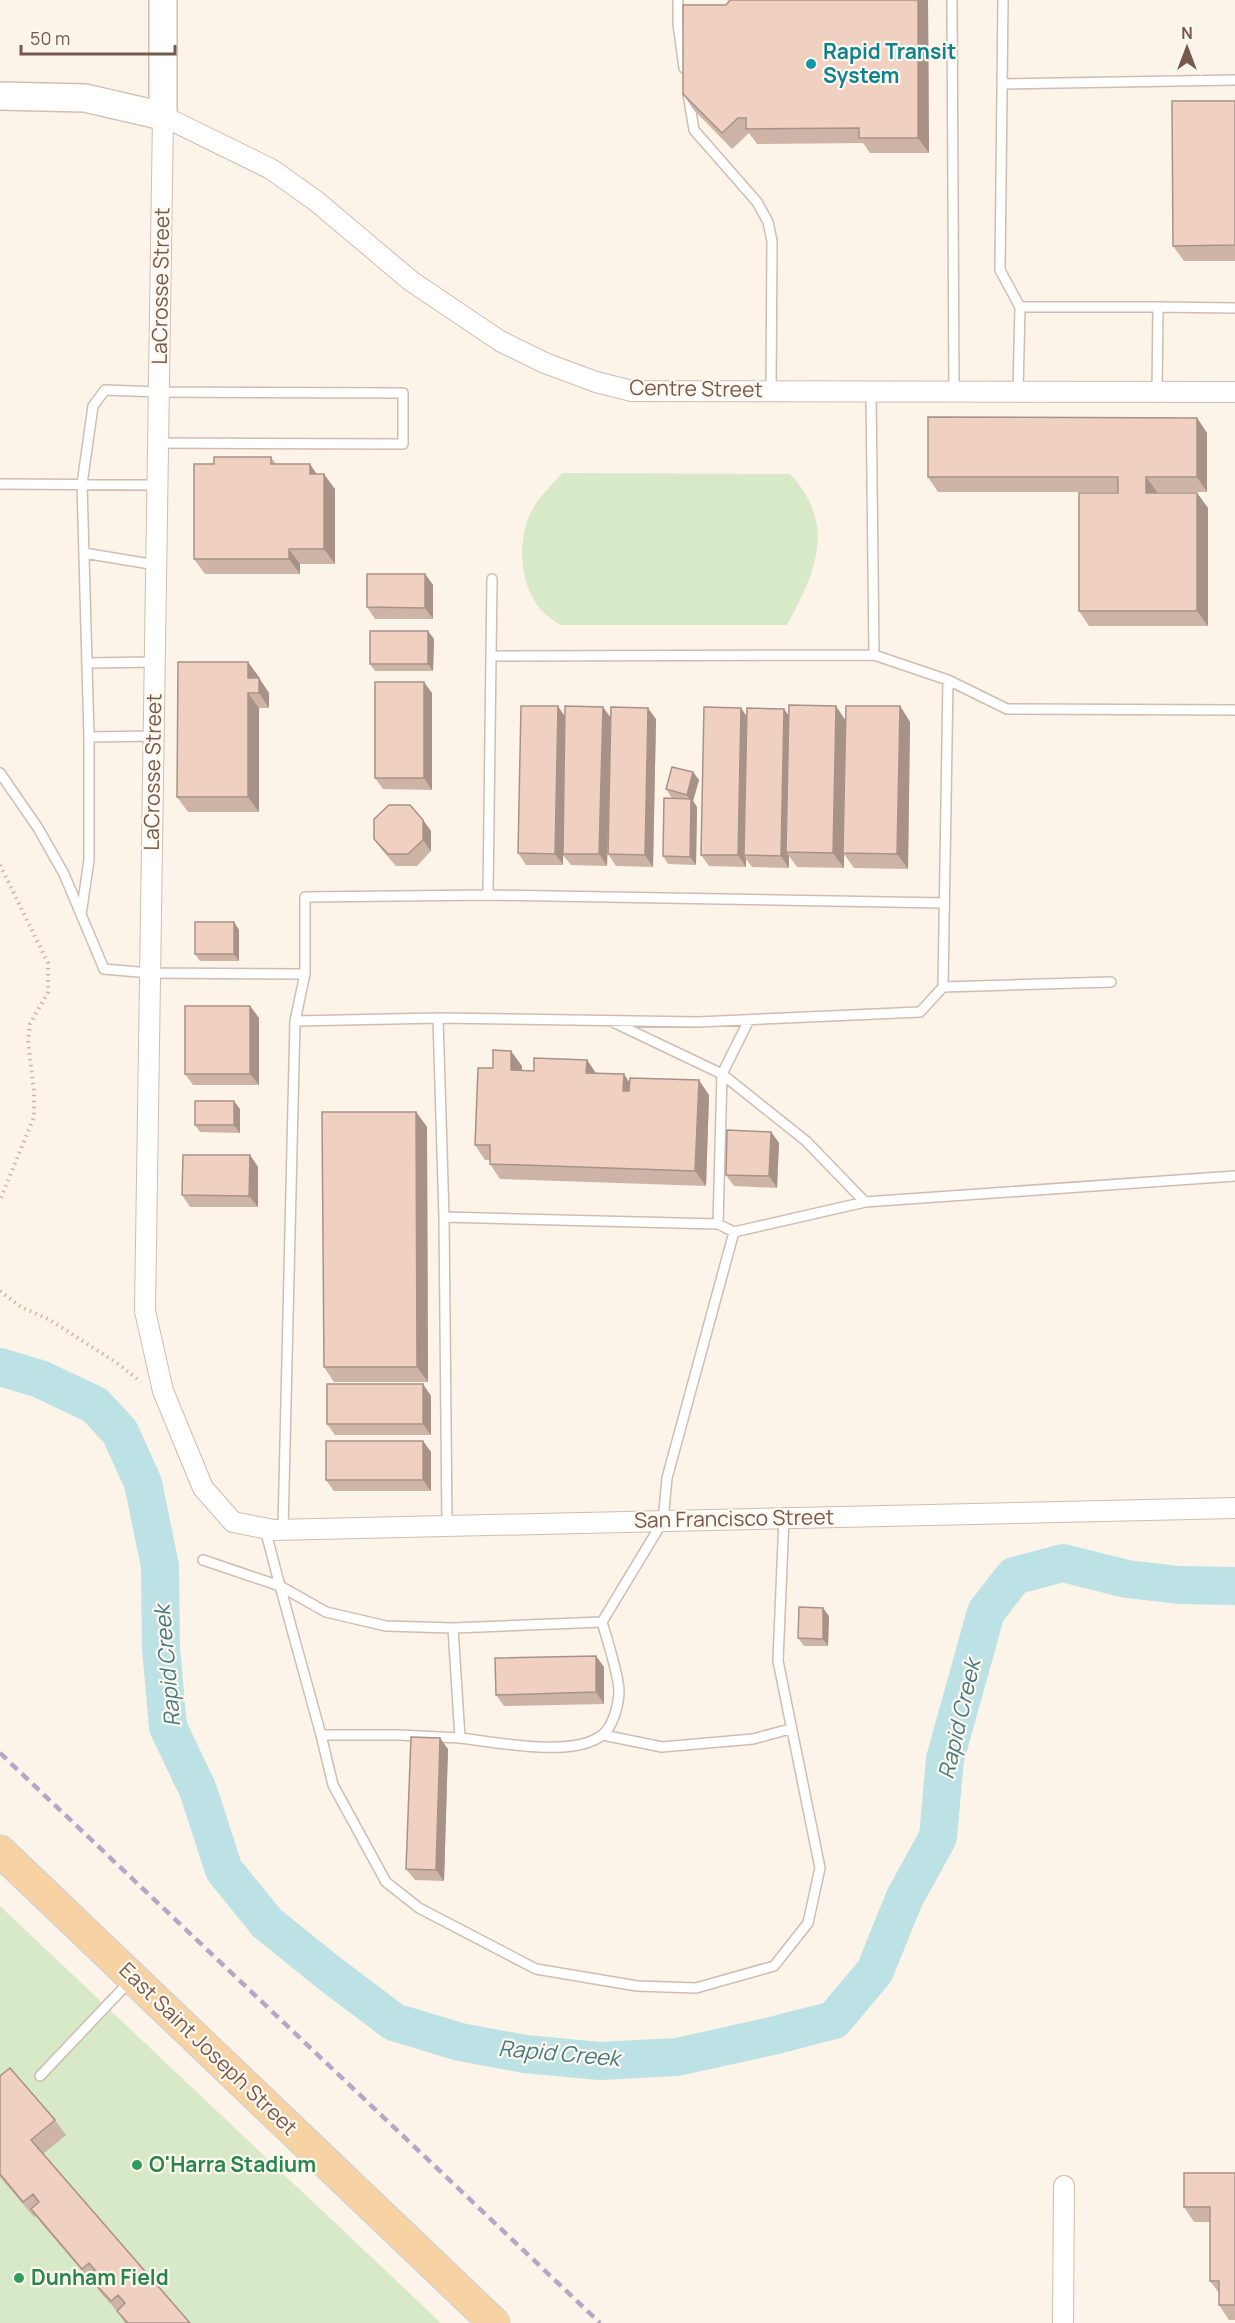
<svg xmlns="http://www.w3.org/2000/svg" width="1235" height="2323" font-family="Manrope,sans-serif">
<style>
.garden{fill:#d7e9c7}
.lines{fill:none;stroke-linecap:round;stroke-linejoin:round}
.river{stroke:#bde2e5;stroke-width:38}
.lane-casing{stroke:#d0bdb1;stroke-width:12}
.street-casing{stroke:#d0bdb1;stroke-width:22}
.secondary-casing{stroke:#d3bdaf;stroke-width:30}
.primary-casing{stroke:#d9d1cd;stroke-width:33}
.path{stroke:#d6b4a4;stroke-width:4;stroke-dasharray:1.5 4.5;stroke-linecap:butt}
.lane{stroke:#fff;stroke-width:9}
.street{stroke:#fff;stroke-width:20}
.secondary{stroke:#fff;stroke-width:27}
.primary{stroke:#f7d3a4;stroke-width:30}
.rail{stroke:#b6a7c6;stroke-width:4.5;stroke-dasharray:9 6;stroke-linecap:butt}
.wall{fill:#ceb4a6}
.shaded-wall{fill:#a89287}
.building{fill:#f0d1c1;stroke:#a89287;stroke-width:1.5}
.culture-dot{fill:#0f9aa8;stroke:#fef8ef;stroke-width:2}
.leisure-dot{fill:#2e9e5b;stroke:#fef8ef;stroke-width:2}
.labels{text-anchor:middle;stroke-width:4.5;stroke-linejoin:round;paint-order:stroke}
.culture-label{font-size:21px;font-weight:bold;fill:#0d838f;stroke:#fef8ef;text-anchor:start}
.street-label{font-size:21px;fill:#76594d;stroke:#fef8ef}
.leisure-label{font-size:21px;font-weight:bold;fill:#27864d;stroke:#fef8ef;text-anchor:start}
.water-label{font-size:22px;font-style:italic;fill:#447b81;stroke:#fef8ef}
</style>
<rect width="100%" height="100%" fill="#fcf3e9"/>
<path class="garden" d="M562,473L790,474C837,524 816,572 787,625H560C554,621 547,616 542,611C518,585 516,535 535,505C542,494 553,484 562,473Z
M0,1906L441,2323H0Z"/>
<g class="lines">
<path class="river" d="M0,1367L40,1379L95,1405L120,1432L143,1483L160,1566L161,1648L168,1727L198,1790L224,1870L267,1923L329,1973L394,2022L460,2042L525,2054L600,2061L677,2057L772,2036L834,2020L875,1971L904,1899L938,1837L945,1759L986,1612L1014,1576L1063,1563L1127,1579L1179,1585L1235,1586"/>
<defs>
<path id="lane" d="M678,0V24L684,68
M952,0L954,392
M1003,0L1000,270L1020,307L1018,391
M1003,84L1235,80
M688,94L694,130L757,202L768,222L772,241L771,391
M1020,307H1158L1157,392
M1158,307L1235,308
M871,391L874,655L948,680L1007,709L1235,710
M0,484L157,485
M84,553L156,565
M491,656L492,579
M87,663L155,662
M89,737L154,736
M0,773L38,828L64,874L104,969L150,973L305,974
M488,895L944,903
M81,915L89,860V737L82,484L93,406L105,390L159,392L403,393V444L158,443
M943,987L1111,982
M438,1018L444,1217L718,1224L734,1232
M295,1021L438,1018L698,1022L920,1012L943,987L948,680
M615,1023L722,1074L806,1141L865,1202
M444,1217L447,1525
M718,1224L722,1074L749,1020
M265,1529L280,1586L326,1612L386,1626L453,1628L460,1738C497,1742 570,1758 601,1736C613,1728 619,1704 619,1690C618,1673 607,1639 602,1622L663,1521L667,1478L734,1232L865,1202L1235,1176
M283,1529L295,1021L305,974V897L488,895L491,656L874,655
M203,1560L280,1586L321,1735L333,1785L386,1882L419,1908L536,1969L637,1986L696,1988L774,1966L808,1923L820,1868L778,1661L784,1518
M453,1628L602,1622
M321,1735H398L460,1738
M603,1735L662,1747L753,1739L790,1729
M40,2076L130,1981"/>
<path id="street" d="M1235,392L632,391L596,382L545,363L500,341L411,281L316,201L271,169L163,116L145,1311L163,1391L203,1488L233,1522L274,1530L1235,1508
M1063,2323L1064,2186"/>
<path id="secondary" d="M0,96L85,98L163,116V0"/>
<path id="primary" d="M0,1851L494,2323"/>
</defs>
<use href="#lane" class="lane-casing"/>
<use href="#street" class="street-casing"/>
<use href="#secondary" class="secondary-casing"/>
<use href="#primary" class="primary-casing"/>
<path class="path" d="M0,865L48,963V992L30,1024L28,1040L34,1092V1117L0,1200
M0,1291L21,1307L50,1320L117,1363L141,1382"/>
<use href="#lane" class="lane"/>
<use href="#street" class="street"/>
<use href="#secondary" class="secondary"/>
<use href="#primary" class="primary"/>
<path class="rail" d="M0,1753L600,2323"/>
</g>
<path class="wall" d="M730,0H928L929,153H870L863,143L757,144L749,133L732,149L693,109L683,94L726,5Z
M1235,101V261H1184L1173,246Z
M1197,418L1207,433V492H1157V493H1197L1208,508V626H1089L1079,611L1118,492H938L928,477Z
M271,457L276,464H310L316,474L335,489V564H300V574H205L194,559L214,464Z
M425,574L433,585V619H375L367,607Z
M434,639L433,671H375L370,664Z
M248,662L269,693V708H259V812H188L177,797Z
M432,693V790L383,789L375,778Z
M900,706L910,722L908,869L854,868L844,854V868L797,867L789,856V868L752,867L746,859V867L709,866L701,855L741,708L747,717L789,716L845,720Z
M565,717L611,718L607,866L571,865L563,855V865H526L518,853Z
M656,719L653,867L616,866L608,854Z
M693,772L699,780L693,801L697,807L696,865L668,864L663,856L676,799L671,797L666,789Z
M423,820L431,831V851L417,866H396L382,850L374,839Z
M234,922L239,930V961H200L195,954Z
M250,1006L259,1018V1085H193L185,1074Z
M587,1060L596,1073L630,1082L709,1095L706,1186L500,1179L490,1164V1160H485L475,1145L493,1068L522,1066V1071H534Z
M240,1109V1133L200,1132L195,1125Z
M416,1112L427,1127L428,1382H334L324,1367Z
M771,1132L779,1143L777,1188L734,1186L726,1175Z
M250,1155L258,1167V1207H190L182,1195Z
M423,1384L431,1396V1435H335L327,1424Z
M423,1441L431,1452V1491H334L326,1480Z
M829,1616L828,1646H804L798,1638Z
M596,1656L604,1667V1704L504,1706L496,1695Z
M448,1749L444,1881L415,1880L406,1869Z
M0,2076L55,2120L66,2135L43,2154L190,2323H125L117,2311L100,2292L94,2283L93,2284L42,2224L36,2216L34,2217L0,2177Z
M1235,2173V2320H1229L1219,2305V2293L1210,2281V2222H1194L1184,2207Z"/>
<path class="shaded-wall" d="M918,0H928L929,153L918,138Z
M1197,418L1207,433V492L1197,477Z
M310,464L320,479L310,474Z
M324,474L335,489V564L324,549Z
M1146,477L1157,492V508L1146,493Z
M1197,493L1208,508V626L1197,611Z
M289,549L300,564V574L289,559Z
M425,574L433,585V619L425,608Z
M428,631L434,639L433,671L428,664Z
M248,662L259,677L248,678Z
M259,678L269,693V708L259,693Z
M424,682L432,693V790L424,778Z
M248,693L259,708V812L248,797Z
M558,706L566,718L563,865L555,854Z
M836,706L846,721L844,868L833,853Z
M900,706L910,722L908,869L897,854Z
M603,707L611,718L607,866L599,854Z
M648,708L656,719L653,867L645,855Z
M741,708L749,720L744,855L746,859V867L738,855Z
M784,709L792,720L786,852L789,856V868L781,856Z
M693,772L699,780L693,801L697,807L696,865L690,857L691,801L687,795Z
M423,820L431,831V851L423,840Z
M234,922L239,930V961L234,954Z
M250,1006L259,1018V1085L250,1074Z
M511,1051L522,1066L521,1085L511,1070Z
M587,1060L597,1075L586,1073Z
M624,1074L634,1089V1106L623,1091Z
M699,1080L709,1095L706,1186L695,1171Z
M234,1101L240,1109V1133L234,1125Z
M416,1112L427,1127L428,1382L417,1367Z
M771,1132L779,1143L777,1188L769,1176Z
M250,1155L258,1167V1207L249,1196Z
M423,1384L431,1396V1435L423,1424Z
M423,1441L431,1452V1491L423,1480Z
M823,1608L829,1616L828,1646L823,1639Z
M596,1656L604,1667V1704L596,1692Z
M440,1738L448,1749L444,1881L436,1870Z"/>
<path class="building" d="M730,0H918V138H859V128L746,129V118H738L722,133L683,94V5H726Z
M1172,101H1235V245L1173,246Z
M928,417L1197,418V477H1146V493H1197V611H1079V493H1118V477H928Z
M214,457H271V464H310V474H324V549H289V559H194V464H214Z
M367,574H425V608L367,607Z
M370,631H428V664H370Z
M178,662H248V678H259V693H248V797H177Z
M375,682H424V778H375Z
M789,705L836,706L833,853L786,852Z
M521,706H558L555,854L518,853Z
M565,706L603,707L599,854H563Z
M846,706H900L897,854L843,853Z
M611,707L648,708L645,855L608,854Z
M704,707L741,708L738,855H701Z
M747,708L784,709L781,856L744,855Z
M672,767L693,772L687,795L666,789Z
M664,798L691,799L690,857L663,856Z
M389,805H410L423,820V840L408,854H388L374,839V819Z
M195,922H234V954H195Z
M185,1006H250V1074H185Z
M493,1050L511,1051V1070L534,1071V1058L587,1060L586,1073L624,1074L623,1091H629L630,1078L699,1080L695,1171L490,1164V1145H475L478,1068H493Z
M195,1101H234V1125H195Z
M322,1112H416L417,1367H324Z
M727,1130L771,1132L769,1176L726,1175Z
M183,1155H250L249,1196L182,1195Z
M327,1384H423V1424H327Z
M326,1441H423V1480H326Z
M799,1607L823,1608V1639L798,1638Z
M596,1656V1692L496,1695L495,1658Z
M411,1737L440,1738L436,1870L406,1869Z
M10,2068L55,2120L31,2140L190,2323H128L117,2311L125,2303L118,2295L111,2301L89,2277L95,2270L89,2263L82,2269L31,2209L39,2202L33,2194L23,2202L0,2174V2076Z
M1184,2173H1235V2305H1219V2281H1210V2207H1184Z"/>
<circle class="culture-dot" cx="811" cy="64" r="6"/>
<g class="leisure-dot">
<circle cx="137" cy="2165" r="6"/>
<circle cx="19" cy="2278" r="6"/>
</g>
<g class="labels">
<g class="culture-label">
<text x="823" y="59">Rapid Transit<tspan x="823" dy="24">System</tspan></text>
</g>
<g class="street-label">
<text transform="translate(161 286) rotate(-89)" y="7">LaCrosse Street</text>
<text transform="translate(696 389) rotate(1)" y="7">Centre Street</text>
<text transform="translate(153 772) rotate(-89)" y="7">LaCrosse Street</text>
<text transform="translate(734 1519) rotate(-1)" y="7">San Francisco Street</text>
<text transform="translate(208 2049) rotate(44)" y="7">East Saint Joseph Street</text>
</g>
<g class="leisure-label">
<text x="149" y="2172">O'Harra Stadium</text>
<text x="31" y="2285">Dunham Field</text>
</g>
<g class="water-label">
<text transform="translate(167 1666) rotate(-95)" y="8">Rapid Creek</text>
<text transform="translate(959 1719) rotate(-77)" y="8">Rapid Creek</text>
<text transform="translate(559 2053) rotate(5)" y="8">Rapid Creek</text>
</g>
</g>
<g transform="translate(1187 48)" stroke="#fef8ef" stroke-width="4.5" paint-order="stroke">
<path d="M0-4.5L10 22L0 15L-10 22Z" fill="#76594d"/>
<text y="-9" font-size="16" font-weight="bold" text-anchor="middle" fill="#76594d">N</text>
</g>
<path d="M21 45v9h154v-9" fill="none" stroke="#76594d" stroke-width="3"/>
<text x="30" y="45" font-size="18" fill="#76594d" stroke="#fef8ef" stroke-width="4.5" paint-order="stroke">50 m</text>
</svg>
